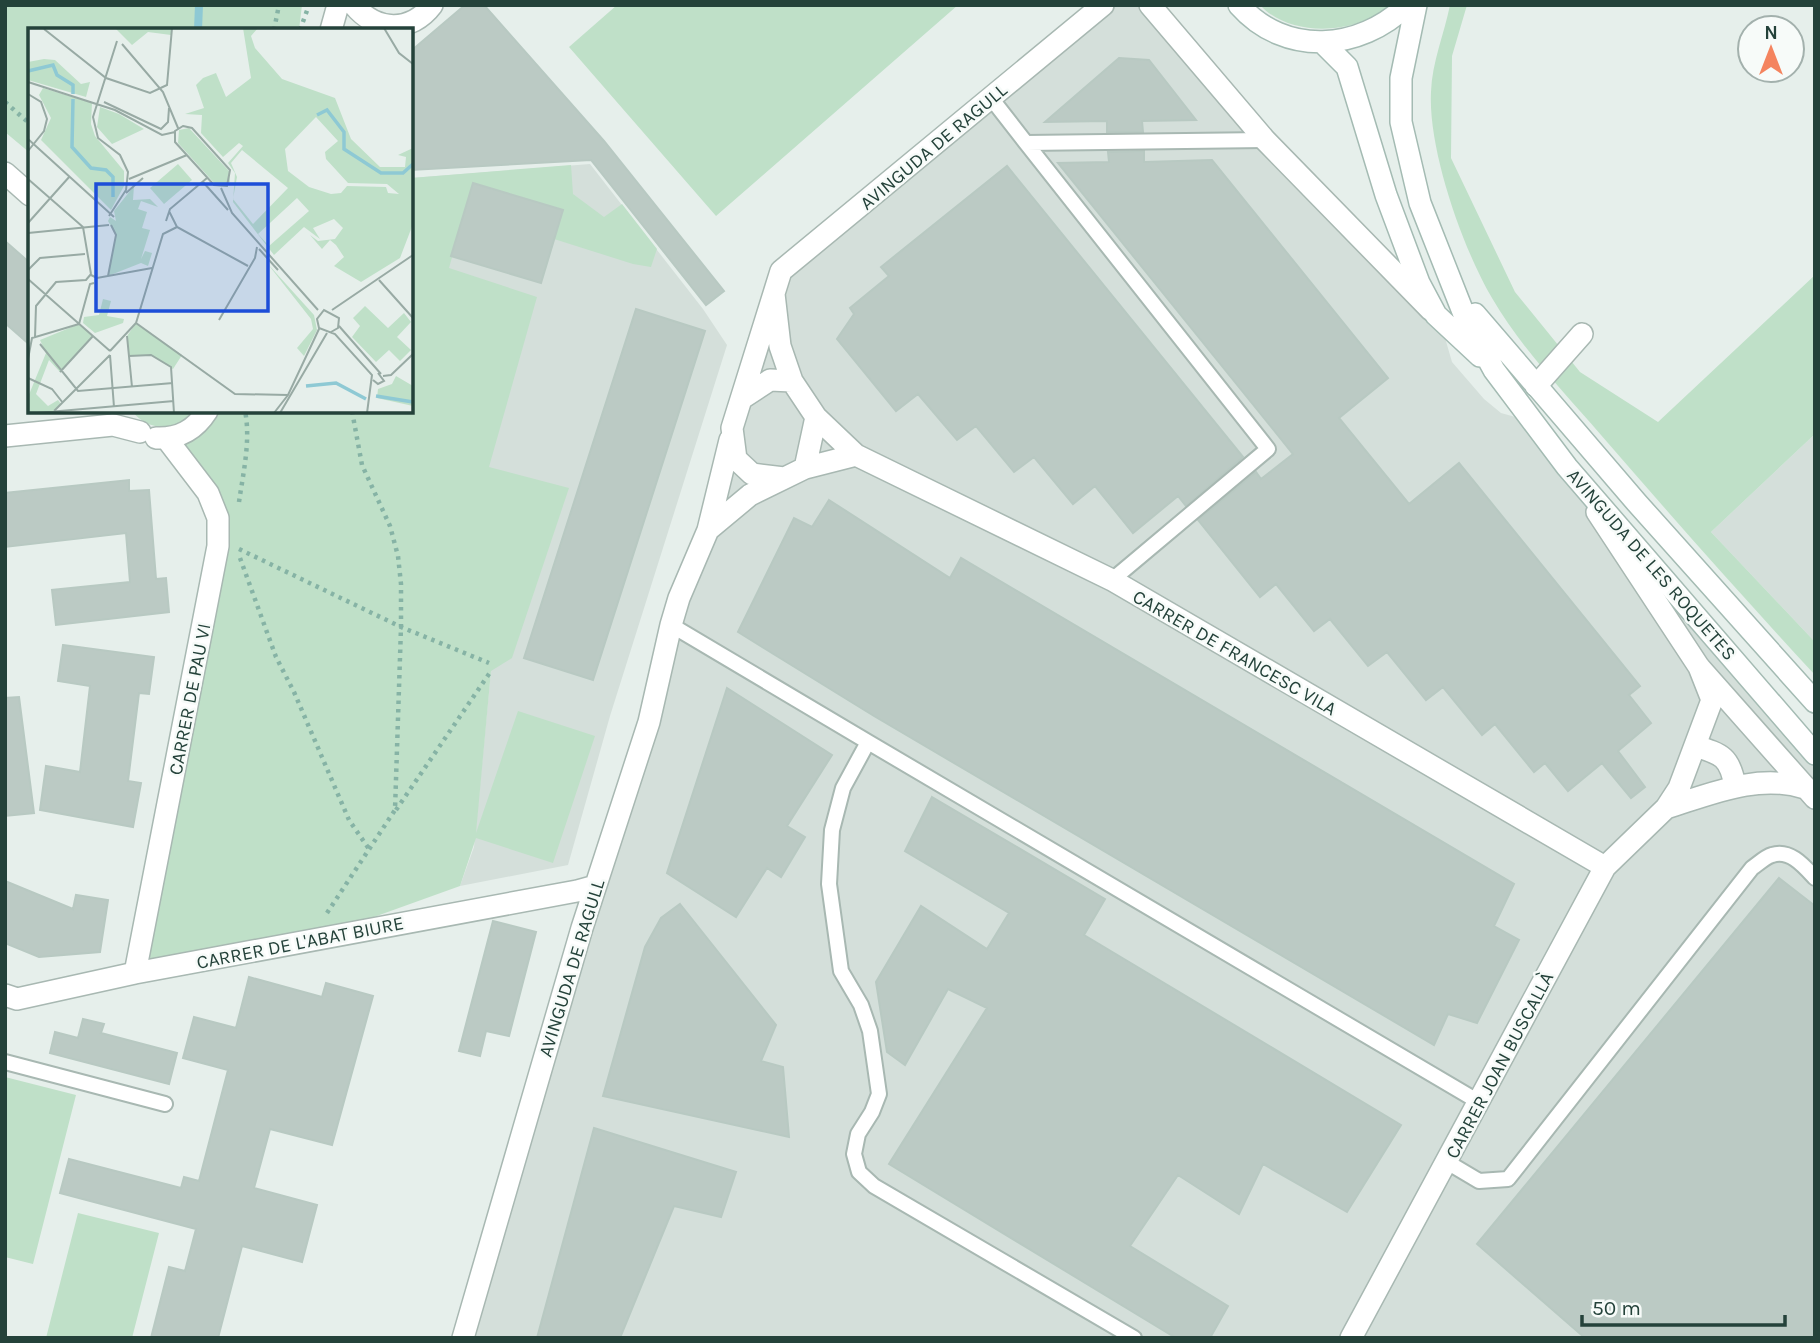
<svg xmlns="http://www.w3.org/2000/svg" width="1820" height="1343" font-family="Karla,sans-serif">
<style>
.built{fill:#d4dfda}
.green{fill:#bfe0c8}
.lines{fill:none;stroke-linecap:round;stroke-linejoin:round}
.stream{stroke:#8ec9d4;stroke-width:8}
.building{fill:#bbcac4;stroke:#b8c9c2;stroke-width:2}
.service-casing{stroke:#a8b8b2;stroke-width:18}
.minor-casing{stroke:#a8b8b2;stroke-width:24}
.secondary-casing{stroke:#a4bbb3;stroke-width:24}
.path{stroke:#86b3a5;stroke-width:4.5;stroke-dasharray:3.5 5;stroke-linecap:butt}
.service{stroke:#fff;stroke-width:14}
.minor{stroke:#fff;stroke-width:21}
.secondary{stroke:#fff;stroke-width:21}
.labels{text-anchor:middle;stroke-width:5;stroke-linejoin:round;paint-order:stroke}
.street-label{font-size:19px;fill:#24423a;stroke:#f7fbf9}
.inset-river{fill:none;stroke:#8ec9d4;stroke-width:3.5}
.inset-road{fill:none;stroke:#98aaa4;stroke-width:2}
.view{fill:#1d4ed8;fill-opacity:0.15;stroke:#1d4ed8;stroke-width:3.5}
.inset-edge{fill:none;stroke:#24423a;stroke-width:3.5}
</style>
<rect width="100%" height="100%" fill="#e6efeb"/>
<path class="built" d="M1103,5H1150L1443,331L1452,362L1484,399L1501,413L1533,422L1815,753V1338H463L781,271Z
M590,164L703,309L727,345L610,716L568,865L460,886L474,847L497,608L411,178Z
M1815,434V642L1711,532Z"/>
<path class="green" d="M5,5H302L299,30H30V153L5,132Z
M617,5H958L716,216L569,47Z
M1260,5H1389C1358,35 1290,38 1260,5Z
M1450,5H1467L1452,56L1451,158L1515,292L1580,372L1658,422L1815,275V434L1711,532L1815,642V675C1742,596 1671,516 1601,435C1563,391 1521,348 1492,298C1463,249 1428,150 1431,92C1432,62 1444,35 1450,5Z
M571,165L573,194L604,217L622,204L657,249L651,267L633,264L554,239L562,210L473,183L449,268L537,297L489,467L569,488L512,658L491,671L476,833L518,711L595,736L553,863L476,838L460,886L310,940L135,973L218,518L166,438L207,411H411V178Z
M132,411H195C179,433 148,432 132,411Z
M5,1077L76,1095L33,1264L5,1257Z
M78,1213L159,1233L132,1338H46Z"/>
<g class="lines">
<path class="stream" d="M198,30L199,5"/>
</g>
<path class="building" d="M465,5H484L604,141L724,291L706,305L591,160L411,170V51Z
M1119,58L1149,60L1196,120L1142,121L1143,132H1107V121L1045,122Z
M1144,151V162L1212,160L1388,378L1339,418L1409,504L1459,463L1640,686L1629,695L1651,723L1618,751L1645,787L1631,798L1602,763L1568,791L1545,763L1534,772L1495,724L1482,735L1443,687L1426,700L1387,652L1368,666L1330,619L1314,631L1276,584L1260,597L1198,520L1256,472L1261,479L1293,454L1058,163L1109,162L1108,152Z
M1007,166L1243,457L1186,506L1178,496L1133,533L1095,486L1073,504L1034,457L1014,472L976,426L957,440L918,394L896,411L837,339L854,314L850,308L889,276L881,267Z
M473,183L563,210L541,283L451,256Z
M5,241L30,263V345L5,323Z
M636,309L705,331L593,680L524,658Z
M129,480V491L149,490L156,579L166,578L169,612L56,625L52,590L130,582L126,533L5,547V493Z
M829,500L950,578L961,558L1514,884L1494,926L1519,940L1477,1023L1448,1014L1434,1045L874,716L738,632L794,518L812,527Z
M63,645L154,657L149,694L139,693L128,781L141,783L133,827L40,810L46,766L80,772L90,686L58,681Z
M727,688L832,755L787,826L805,837L781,877L767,868L736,917L667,873Z
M19,697L34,813L5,816V698Z
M932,797L1105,899L1084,935L1401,1125L1347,1212L1263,1164L1239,1214L1178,1175L1130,1246L1228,1306L1210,1338H1176L889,1164L987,1008L948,989L905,1065L887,1052L876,982L921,906L987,949L1009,913L905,851Z
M1779,878L1815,906V1338H1585L1477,1244Z
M5,881L73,909L76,895L108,900L100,952L39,957L5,943Z
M680,904L776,1025L761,1061L783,1067L789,1137L603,1096L645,947L661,918Z
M493,921L536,932L509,1036L486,1031L480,1056L459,1051Z
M249,977L322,997L326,983L373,996L332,1145L270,1129L254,1188L317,1205L302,1262L242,1246L218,1338H151L169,1267L185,1271L196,1229L60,1193L69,1159L181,1188L184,1177L199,1181L228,1070L183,1058L194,1017L236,1028Z
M83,1019L104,1024L101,1033L177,1053L169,1084L50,1053L55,1032L78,1038Z
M594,1128L736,1172L721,1217L674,1206L620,1338H537Z"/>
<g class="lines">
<defs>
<path id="service" d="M991,98L1026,143L1265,140
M1026,143L1268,449L1112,580
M671,625L868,742L843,788L832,830L829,884L841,971L861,1005L870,1031L879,1094L872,1112L858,1134L854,1154L859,1172L874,1186L1134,1338
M868,742L1479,1102
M5,1062L165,1104
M1447,1162L1479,1181L1508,1179L1752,868C1758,864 1765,857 1772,855C1790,849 1804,866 1815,878"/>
<path id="minor" d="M354,5C376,32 411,33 432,5
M1150,5L1265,140L1431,310
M331,30L338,5
M5,173L30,195
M774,294L780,346L792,381L816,417L856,455L1112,580L1605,867
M1536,386L1582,334
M741,399L770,380L792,381
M5,436L113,425L140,432
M156,438C179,439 195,430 207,411
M805,468L816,417
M784,478L752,474L736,459L732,428L781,271L1103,5
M1597,512L1699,667L1815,798
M708,530L730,440
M1695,746C1722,754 1730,757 1735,786
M1666,808C1711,794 1758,773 1805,788
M135,973L218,546V518L208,493L166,438
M5,995L17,999L135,973L577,891L595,886
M463,1338L582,928L649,722L671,625L679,598L708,530L750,495L805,468L856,455
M1351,1338L1605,867L1666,808L1679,788L1712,700L1699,667"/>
<path id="secondary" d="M1239,5C1285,57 1360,51 1407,5
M1416,5L1401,78V122L1420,203L1465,317L1494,370L1567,467L1815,754
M1323,43L1347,67L1386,195L1419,283L1436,315L1480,356
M1475,314L1637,503L1815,702"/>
</defs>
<use href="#service" class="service-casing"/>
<use href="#minor" class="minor-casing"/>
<use href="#secondary" class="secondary-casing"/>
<path class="path" d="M274,30L279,5
M300,30L309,5
M5,102L30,124
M239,502C243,474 251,440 245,411
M239,549L401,627L489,663
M240,558L276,657L294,692L349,820L369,849
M396,810L491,671
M327,913L395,810L401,627V584L398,556L390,526L362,465L352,411"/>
<use href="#service" class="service"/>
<use href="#minor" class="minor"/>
<use href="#secondary" class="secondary"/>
</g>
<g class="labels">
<g class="street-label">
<text transform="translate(933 146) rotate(-40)" y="7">AVINGUDA DE RAGULL</text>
<text transform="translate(1652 564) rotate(49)" y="7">AVINGUDA DE LES ROQUETES</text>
<text transform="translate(1235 652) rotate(30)" y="7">CARRER DE FRANCESC VILA</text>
<text transform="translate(189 699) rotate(-79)" y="7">CARRER DE PAU VI</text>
<text transform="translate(300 942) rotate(-11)" y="7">CARRER DE L'ABAT BIURE</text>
<text transform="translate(571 968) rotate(-73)" y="7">AVINGUDA DE RAGULL</text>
<text transform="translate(1499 1065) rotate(-62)" y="7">CARRER JOAN BUSCALLÀ</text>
</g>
</g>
<g transform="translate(28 28)">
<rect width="385" height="385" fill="#e6efeb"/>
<path d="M87,0H143V7L120,4L104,17ZM215,0H230L223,8L227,20L254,51L307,70L323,111L352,139H377L378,129L370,127L385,120V196L372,230L333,254L306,238L316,229L308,217L302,212L294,221L282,207L290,213L307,211L315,200L306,191L285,200L292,211L276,199L246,227L205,174L207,145L200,135L215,118L211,115L195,129L173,105L174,87L157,86L176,80L168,57L175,50L188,45L198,69L223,50ZM288,89L310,113L297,124L298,131L320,155L359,156L371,166L360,165L358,159L319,158L313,165L303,166L281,159L260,143L257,121ZM214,122L260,160L225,196L205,171L209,149L203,135ZM269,170L281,183L241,218L230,206ZM16,31L27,32L53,56L62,54L58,69L0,52V34ZM15,60L64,75L63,96L67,108L96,143V158L83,182L13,112L23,90L11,67ZM72,79L91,86L116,101L84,116L69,99ZM161,100L201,143L202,154L188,157L150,115L151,102ZM150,136L164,152L136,176L122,160ZM106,158L105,172L122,171L130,179L113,173L110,181L119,184L114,200L122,202L113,231L117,223L124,225L120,238L113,235L80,248L88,207L80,193L82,189L88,193L86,183ZM239,235L286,287L289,302L276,328L269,320L285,301L283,291ZM75,271L83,273L79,288L96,291L95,295L67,305L55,295L56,289L71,287ZM337,278L360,300L376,285L383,294L369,309L383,322L372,333L361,322L348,334L324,309L332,298L325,290ZM108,295L154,327L145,341L123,327L101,328L99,308ZM51,296L65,308L32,344L21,332L8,366L20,378L30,372L33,376L25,383L0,385V369L18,325L12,312ZM368,348L385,358V378L349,370L350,361L364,356Z" fill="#bfe0c8" fill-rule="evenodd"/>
<path class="inset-river" d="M0,43L25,37L29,47L45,57V66M45,71L44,119L63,140L78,142L85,149V169M289,87L299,82L316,104V121L353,145H375L385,136M278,358L308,355L338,371M348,368L385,374"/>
<path class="inset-road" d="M356,0L371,25L385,36M16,1L78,50L122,65L139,57L144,0M94,16L135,64L150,100M0,54L87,82L134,107L147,104M0,66L13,74L19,91L16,103L0,123M76,74L133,101L140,94L141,80M155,98L164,100L202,142L199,158L186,157L147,114V103ZM0,111L86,189M0,151L55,199L63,246M101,151L159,127M175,154L200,182M193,160L204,185L290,282M98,165L115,150M141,183L149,199L220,238M81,188L98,162L100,144L92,127L70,110L65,89L89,13M138,193L142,181L179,150M0,195L42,148M0,205L81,197M231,221L250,242M0,242L12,230L57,226M63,247L69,250L124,240M80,248L88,207L83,197M0,251L82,323M351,252L385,290M304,282L385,227M191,292L227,230L229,219M108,295L207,366L260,367M51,296L62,256L66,255M311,298L353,346M303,304L310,300L311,290L296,282L289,291L291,300L307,306L344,347L339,385M99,308L104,359M7,309L8,278L28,254L58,252L63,246M12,316L50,363L145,355M82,323L108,295L135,206L149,199M82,327L86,379M101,328L123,327L143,339L146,385M0,331L4,310L51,296M32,344L65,308M355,348L363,347L385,326M0,350L24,361L35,375M345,352L350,356L356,353L350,345M26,383L82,327M9,385L146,373M246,385L260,367L291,301M252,385L299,305"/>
<path class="view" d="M68,156H240V283H68Z"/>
<rect width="385" height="385" class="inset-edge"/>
</g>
<rect width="1820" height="1343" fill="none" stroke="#24423a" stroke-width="14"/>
<g transform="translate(1771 49)"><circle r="33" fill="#f7fbf9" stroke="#a3b1ad" stroke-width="2"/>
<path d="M0-5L12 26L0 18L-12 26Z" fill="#f4845f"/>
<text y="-10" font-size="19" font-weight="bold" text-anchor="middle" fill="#24423a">N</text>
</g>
<path d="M1582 1315v10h203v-10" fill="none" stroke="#24423a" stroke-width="3.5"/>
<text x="1592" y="1315" font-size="21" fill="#24423a" stroke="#f7fbf9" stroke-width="5" paint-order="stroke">50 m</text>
</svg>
